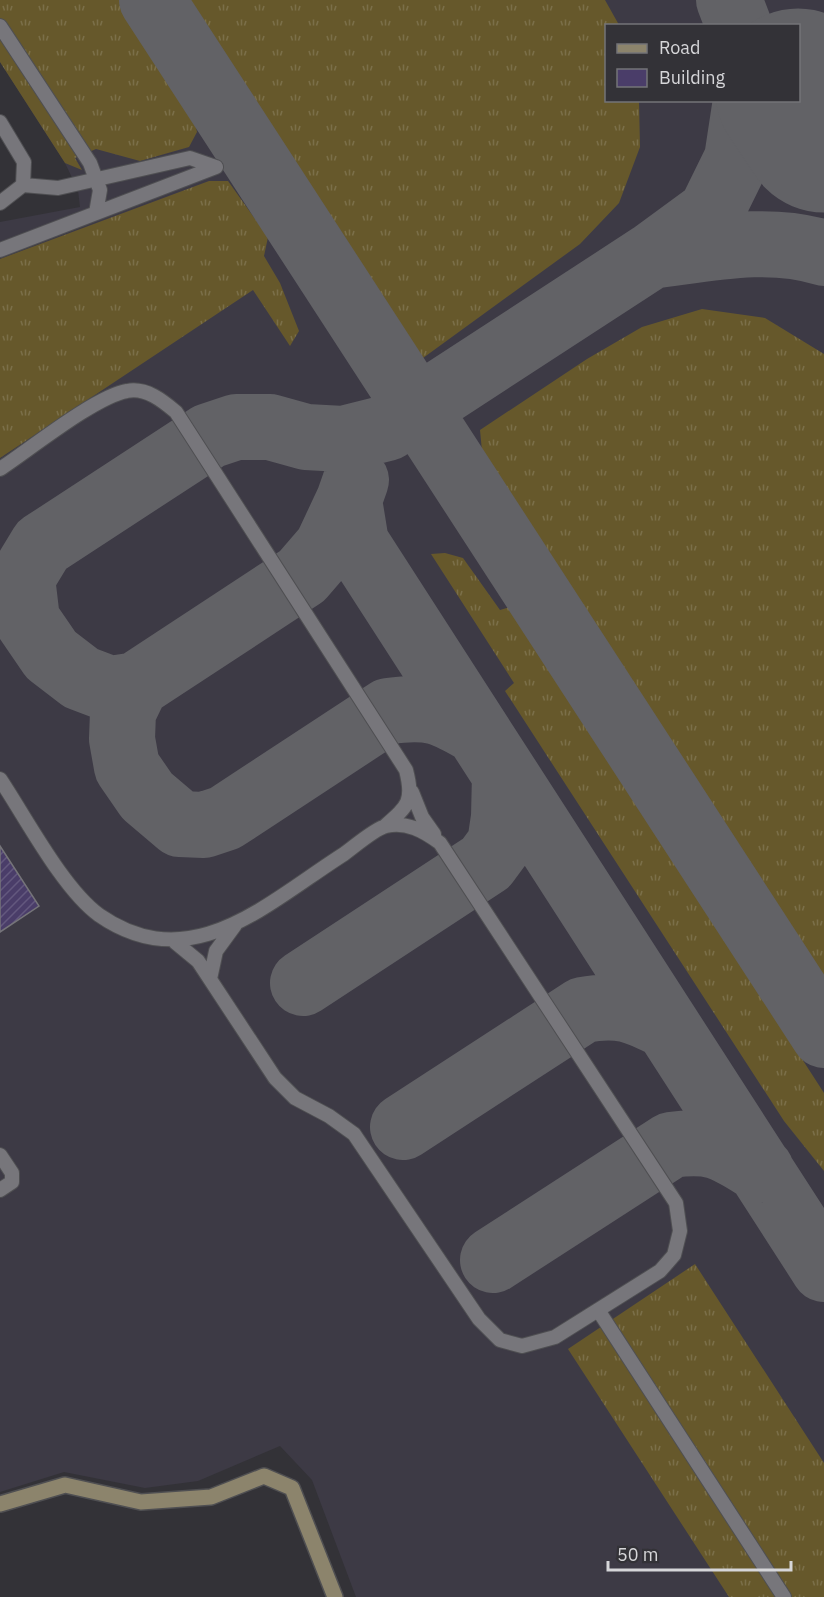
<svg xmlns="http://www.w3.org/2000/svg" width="824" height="1597" font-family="'IBM Plex Sans',sans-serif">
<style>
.built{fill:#3d3a45;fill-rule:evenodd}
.grass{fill:url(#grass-tufts)}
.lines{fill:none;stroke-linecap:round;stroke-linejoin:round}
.taxiway{stroke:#626266;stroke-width:66}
.runway{stroke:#626266;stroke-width:165}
.building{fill:url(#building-hatch);stroke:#757479;stroke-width:1.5}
.lane-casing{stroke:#4f4f52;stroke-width:16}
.secondary-casing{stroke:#4f4f52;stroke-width:18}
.lane{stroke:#77767b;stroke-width:14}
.secondary{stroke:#8c846c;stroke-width:15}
</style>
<defs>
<pattern id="grass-tufts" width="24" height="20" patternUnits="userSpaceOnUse" patternTransform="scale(1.5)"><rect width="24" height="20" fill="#66582b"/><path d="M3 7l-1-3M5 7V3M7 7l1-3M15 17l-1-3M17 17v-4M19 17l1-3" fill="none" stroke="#7b6f49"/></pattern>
<pattern id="building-hatch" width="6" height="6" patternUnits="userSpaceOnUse" patternTransform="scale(1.5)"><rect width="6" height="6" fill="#4a3d69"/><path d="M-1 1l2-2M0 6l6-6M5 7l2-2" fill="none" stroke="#63587e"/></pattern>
</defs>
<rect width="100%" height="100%" fill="#333237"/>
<path class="built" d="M0,0H824V1597H356L312,1480L280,1446L198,1481L145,1488L64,1472L0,1492V222L80,207L78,190L65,163L0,62ZM606,26H798V100H606Z"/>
<path class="grass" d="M0,0H123L192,111L197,132L189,147L140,161L96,149L75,158L82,170L65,163L0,62Z
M190,0H605L619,25L606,26V100L639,101L640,147L619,203L580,244L423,358Z
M209,181H228L268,237L264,256L280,283L299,331L290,346L253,290L0,458V259Z
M702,309L765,318L824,354V980L482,451L480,430L587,359L642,327Z
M445,553L463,558L500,610L510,607L824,1093V1171L784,1121L505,691L514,683L431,554Z
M695,1264L824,1463V1597H729L568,1349Z"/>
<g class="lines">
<path class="taxiway" d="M152,0L824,1035
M729,0L739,26
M746,100L737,159L711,212L651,256C707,249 769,235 824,253
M356,480L349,500L356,543L824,1269
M349,500L327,547L302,576L136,685L110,689L81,678L51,655L27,620L22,578L42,545L209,436L236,427H270L306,437L343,439L387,428L651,256
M136,685L123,712L122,739L127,767L147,796L180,824L204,825L225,818L388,711C431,706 441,710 478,732
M303,983L486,863L500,844L504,817L505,774
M403,1127L583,1010C620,1003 635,1010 667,1026
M493,1260L671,1145C715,1139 725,1148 761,1170"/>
<path class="runway" d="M798,91L824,130"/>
</g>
<path class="building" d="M0,846L39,906L0,932Z"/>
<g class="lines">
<defs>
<path id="lane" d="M0,26L90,163L100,190L96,213
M0,122L24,162L23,185L0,203
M23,185L58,188L190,158L216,167
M0,250L216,167
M0,469C29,450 96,396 127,391C146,387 163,401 176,412L406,770C414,801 408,806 385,826
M0,779C26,818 63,889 99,915C191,979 267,903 344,854C354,847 374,829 386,826C406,821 424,831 440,843L676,1203L680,1231L674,1255L660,1271L555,1337L522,1346L500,1340L479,1319L354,1134L329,1116L295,1098L275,1078L198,961L175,942
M412,792L422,817L434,834
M210,979L216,951L235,925
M0,1155L12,1173V1182L0,1190
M598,1310L784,1597"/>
<path id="secondary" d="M0,1504L65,1485L141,1502L211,1497L264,1476L292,1488L335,1597"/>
</defs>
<use href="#lane" class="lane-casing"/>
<use href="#secondary" class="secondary-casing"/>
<use href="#lane" class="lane"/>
<use href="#secondary" class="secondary"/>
</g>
<rect x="605" y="24" width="195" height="78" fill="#333237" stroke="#747478" stroke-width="1.5"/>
<rect x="617" y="44" width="30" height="9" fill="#8c846c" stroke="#747478" stroke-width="1.5"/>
<text x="659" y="54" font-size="18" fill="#d6d6d9">Road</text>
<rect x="617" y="69" width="30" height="18" fill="#4a3d69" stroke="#747478" stroke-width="1.5"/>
<text x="659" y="84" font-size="18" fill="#d6d6d9">Building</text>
<path d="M608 1561v9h183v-9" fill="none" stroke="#d6d6d9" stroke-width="3"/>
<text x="617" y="1561" font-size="18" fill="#d6d6d9" stroke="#333237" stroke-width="4.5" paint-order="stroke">50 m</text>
</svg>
